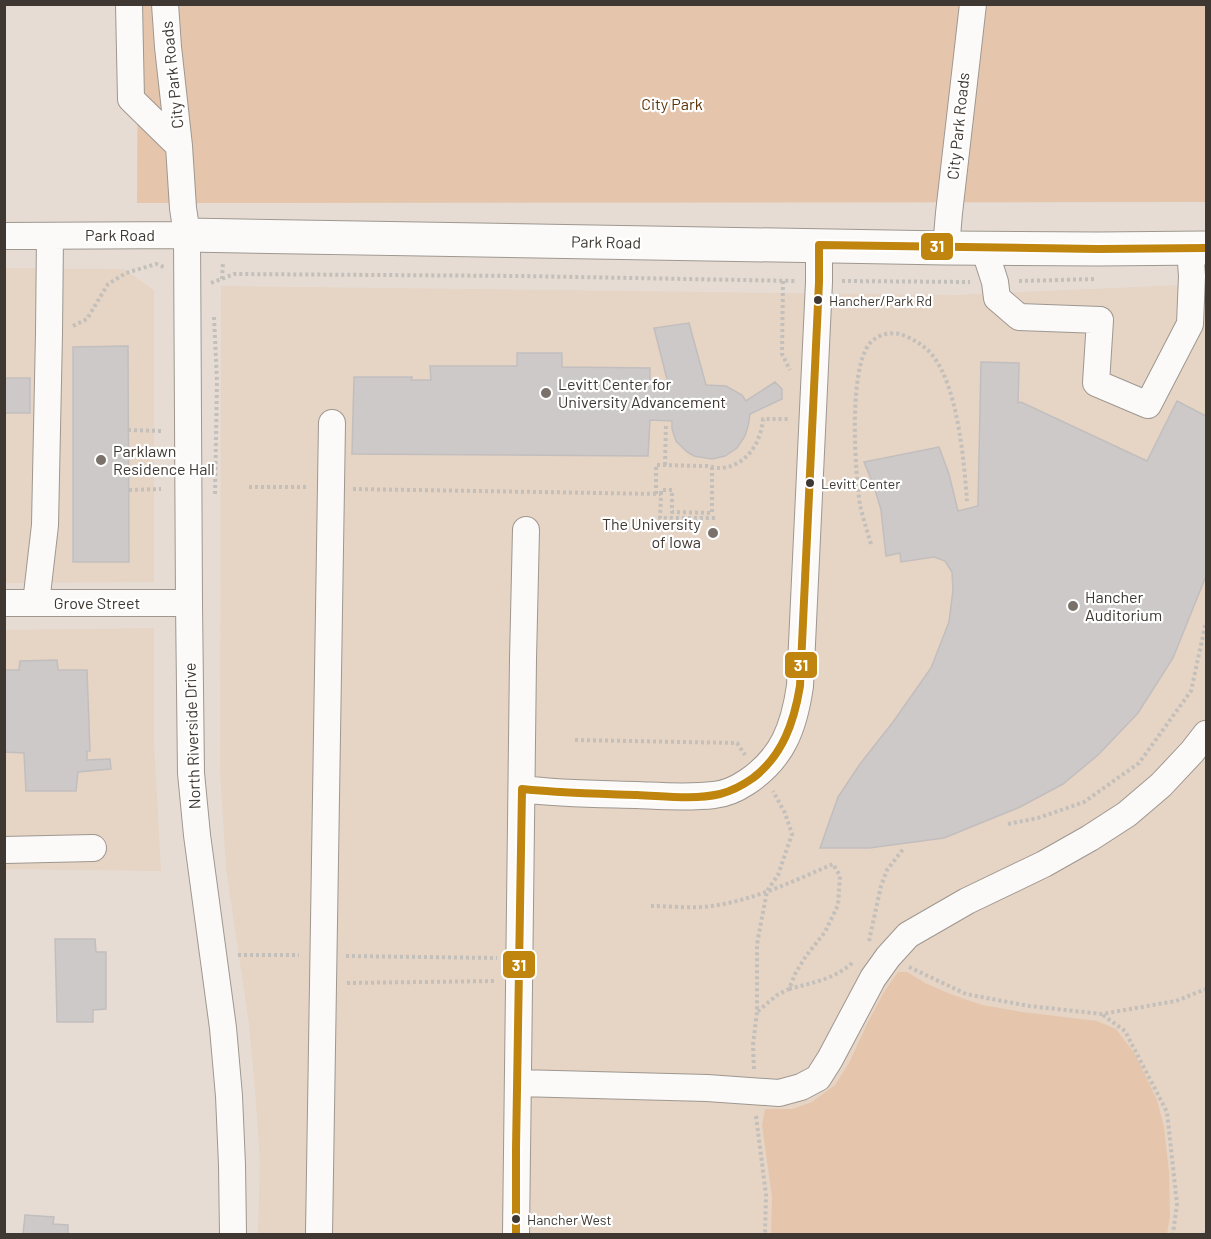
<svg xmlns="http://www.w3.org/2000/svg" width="1211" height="1239" font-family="Barlow,sans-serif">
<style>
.built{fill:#e6d4c5}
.green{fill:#e5c6ac}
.building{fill:#cdc9c8;stroke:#c2bebe;stroke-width:1.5}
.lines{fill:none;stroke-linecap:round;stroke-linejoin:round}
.minor-casing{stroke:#9e9790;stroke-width:28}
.major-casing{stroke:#9e9790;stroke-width:35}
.path{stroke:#c3c0bc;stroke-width:4;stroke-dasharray:3 3;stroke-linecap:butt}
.minor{stroke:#fbfaf8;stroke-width:26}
.major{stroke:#fbfaf8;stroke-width:33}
.bus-1-casing{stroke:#fff;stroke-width:12}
.bus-1{stroke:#c0850f;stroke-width:8}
.bus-dot{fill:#3f3832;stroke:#fff;stroke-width:2}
.poi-dot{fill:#79716a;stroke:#fff;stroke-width:2}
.labels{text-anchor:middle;stroke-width:4.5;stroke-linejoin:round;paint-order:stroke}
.bus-label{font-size:14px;fill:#3f3832;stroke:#fff;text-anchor:start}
.street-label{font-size:16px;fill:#3f3832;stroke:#fff}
.park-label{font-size:16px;fill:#5b3307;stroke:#fff}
.poi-label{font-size:16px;fill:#3f3832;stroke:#fff;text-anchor:start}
.line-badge{stroke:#fff;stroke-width:2}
.badge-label{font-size:16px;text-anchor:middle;font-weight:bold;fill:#fff}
</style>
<rect width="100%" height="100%" fill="#e6dcd3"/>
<path class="built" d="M5,268L124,269L154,290V582L5,583Z
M1206,284V1234H258L260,1162L255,1089L249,1024L226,868L220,770L221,286L955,295Z
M154,628V741L161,871L5,869L4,630Z"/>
<path class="green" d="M138,5H1206V202L137,203Z
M898,972H907L925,983L950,994L982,1005L1022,1012L1097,1021L1116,1029L1135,1054L1157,1100L1164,1127L1169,1172L1170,1216L1167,1234H771L772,1197L762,1125L765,1109H792L812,1102L835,1085L849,1063L868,1022L884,992Z"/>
<path class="building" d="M689,323L706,385L726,386L742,395L746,401L775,382L782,389V399L750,414L748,426L745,436L737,448L725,456L712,459L694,456L687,452L676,441L672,429V421L650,420L648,456L352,454L354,377H412L411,380H431L430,366H517V353H562V367L650,368V382L668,383L654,328Z
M128,346L129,562H73V347Z
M981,362L1019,363L1018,403L1021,402L1147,461L1177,401L1206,416V576L1173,658L1138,713L1098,755L1063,784L1020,807L944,838L869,848H820L838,797L860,764L893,722L931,668L949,622L953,590L952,572L945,561L934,557L901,562L900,553L886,556L881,510L874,486L864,462L939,447L949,474L958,511L978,506Z
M4,378H30V413H4Z
M57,660L58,670H87L90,751H87V760L110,759L111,769L78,772L76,791H26L24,753L4,752V670H19L20,661Z
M55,939H95L96,952H106V1009L93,1010V1022H57Z
M25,1215L54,1217L53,1224L68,1225V1234H23Z"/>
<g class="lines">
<defs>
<path id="minor" d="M129,4L131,99L179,146L183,208L187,235L189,603L191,773L197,835L223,1028L229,1096L232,1165L233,1234
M165,4L168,47L179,146
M4,236L187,235
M946,248L949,213L973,4
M984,248L995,282L997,298L1019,317L1100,320L1096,383L1148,405L1190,324L1192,276L1190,248
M4,603H189
M36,603L45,525L49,333L50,236
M522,789C560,794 598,794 636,795C662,796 688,798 714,795C725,794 738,788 747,782C783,758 794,727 800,686L819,282V245
M4,850L93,848
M518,1083L707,1088L779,1093L801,1087L818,1078L830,1059L873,978L888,957L908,935L967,901L1044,864L1090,838L1127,814L1161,785L1192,752L1206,734
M319,1234L332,423
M516,1234L523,659L526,530"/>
<path id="major" d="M187,235L946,248L1098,249L1206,248"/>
</defs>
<use href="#minor" class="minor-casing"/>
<use href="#major" class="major-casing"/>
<path class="path" d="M222,279L223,262
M783,281L782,354L790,370
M842,281L970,282
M1019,281L1096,279
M211,283L234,274L522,276L796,281
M214,317L217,381L215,496
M73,326L87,319L108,284L126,273L156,264L164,267
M128,430L161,431
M665,465L666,423
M249,487H306
M353,489L661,494L660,518H715
M129,490L161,489
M656,494V465C673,465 690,466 707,466C712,467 717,468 721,468C747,466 761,442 763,419H790
M661,494V490H672V512L712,513V467
M871,544C867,531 863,518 860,505C855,472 848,369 870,343C878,334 893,331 903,335C915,340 925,346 933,356C958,388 964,461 967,501
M575,740L737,743L745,755
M1008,824L1038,818L1084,802L1139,763L1191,691L1206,622
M651,906C671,906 692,909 712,906C754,900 794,881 833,864L840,876L838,905L825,932L806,956L796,972L789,989L777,995L757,1012
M869,941L881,886L887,870L904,848
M238,955H299
M346,956L497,958
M909,967L966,994L1029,1006L1102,1014L1176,1001L1206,989
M347,983L496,981
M789,989C811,983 835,979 852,963
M1103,1015L1125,1031L1167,1112L1177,1204L1173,1234
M754,1069L753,1045L757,1012V944L767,891L778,875L792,834L785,813L773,791
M756,1116L766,1195L765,1234
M1205,1234L1206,1232"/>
<use href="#minor" class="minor"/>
<use href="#major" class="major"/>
<defs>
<path id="bus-1" d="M516,1234V1148L522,789C560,793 599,794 637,795C664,796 694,800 720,794C732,791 743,785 753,778C783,755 794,722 800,686L819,282V245L1098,249L1206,248"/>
</defs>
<use href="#bus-1" class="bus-1-casing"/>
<use href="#bus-1" class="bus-1"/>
</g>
<g class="bus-dot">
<circle cx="818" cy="300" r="5"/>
<circle cx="810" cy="483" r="5"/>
<circle cx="516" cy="1219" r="5"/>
</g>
<g class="poi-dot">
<circle cx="546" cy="393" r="6"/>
<circle cx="101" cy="460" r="6"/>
<circle cx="713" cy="533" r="6"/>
<circle cx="1073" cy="606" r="6"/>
</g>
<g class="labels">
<g class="bus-label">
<text x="829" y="306">Hancher/Park Rd</text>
<text x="821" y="489">Levitt Center</text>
<text x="527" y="1225">Hancher West</text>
</g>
<g class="street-label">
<text transform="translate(172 75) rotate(-96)" y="6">City Park Roads</text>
<text transform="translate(958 126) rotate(-84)" y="6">City Park Roads</text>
<text x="120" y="241">Park Road</text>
<text transform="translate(606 242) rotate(1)" y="6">Park Road</text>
<text x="97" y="609">Grove Street</text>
<text transform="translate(192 736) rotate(-92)" y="6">North Riverside Drive</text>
</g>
<g class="park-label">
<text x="672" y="110">City Park</text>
</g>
<g class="poi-label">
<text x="558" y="390">Levitt Center for<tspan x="558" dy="18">University Advancement</tspan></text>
<text x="113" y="457">Parklawn<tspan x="113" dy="18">Residence Hall</tspan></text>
<text x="701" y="530" text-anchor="end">The University<tspan x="701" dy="18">of Iowa</tspan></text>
<text x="1085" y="603">Hancher<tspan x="1085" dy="18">Auditorium</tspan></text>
</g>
</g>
<g class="line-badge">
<rect x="920" y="232" width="34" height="29" rx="6" fill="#c0850f"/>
<rect x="784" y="651" width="34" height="28" rx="6" fill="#c0850f"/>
<rect x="502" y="950" width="34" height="29" rx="6" fill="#c0850f"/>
</g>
<g class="badge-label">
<text x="937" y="252">31</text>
<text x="801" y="671">31</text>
<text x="519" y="971">31</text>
</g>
<rect width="1211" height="1239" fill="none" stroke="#3f3832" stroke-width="12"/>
</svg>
